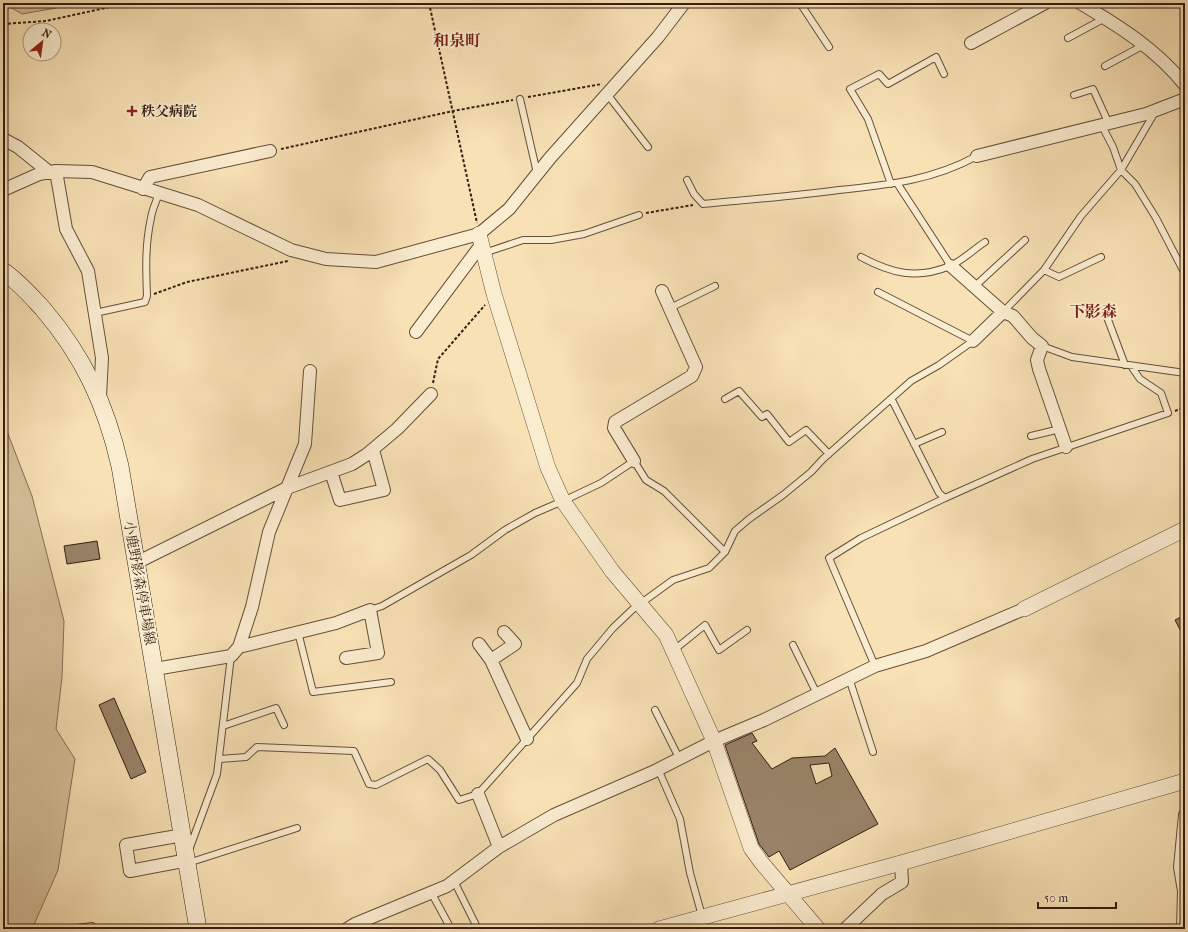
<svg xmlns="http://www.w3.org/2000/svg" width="1188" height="932" font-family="'IM FELL French Canon','Noto Serif JP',serif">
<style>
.green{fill:#d6c09a;stroke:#846f57}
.building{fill:#998368;stroke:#321e14;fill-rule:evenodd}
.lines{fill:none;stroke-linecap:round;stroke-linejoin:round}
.service-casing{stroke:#644f3c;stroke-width:8}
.minor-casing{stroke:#644f3c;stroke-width:14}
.tertiary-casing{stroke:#644f3c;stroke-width:16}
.secondary-casing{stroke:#321e14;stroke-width:18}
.path{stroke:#321e14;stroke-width:2;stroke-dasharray:3 2;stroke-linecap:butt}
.service{stroke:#faeccf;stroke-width:6}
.minor{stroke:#faeccf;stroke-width:12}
.tertiary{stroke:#faeccf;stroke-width:15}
.secondary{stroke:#faeccf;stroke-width:17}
.poi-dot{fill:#8f2418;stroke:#faeccf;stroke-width:1.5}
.labels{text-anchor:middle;stroke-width:3.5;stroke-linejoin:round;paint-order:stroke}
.poi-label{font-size:14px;font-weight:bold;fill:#321e14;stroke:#faeccf;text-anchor:start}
.street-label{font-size:14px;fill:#321e14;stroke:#faeccf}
.quarter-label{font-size:16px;font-weight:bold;fill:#7a1f14;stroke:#faeccf}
</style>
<rect width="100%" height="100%" fill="#f8e1b5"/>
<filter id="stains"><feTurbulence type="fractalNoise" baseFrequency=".005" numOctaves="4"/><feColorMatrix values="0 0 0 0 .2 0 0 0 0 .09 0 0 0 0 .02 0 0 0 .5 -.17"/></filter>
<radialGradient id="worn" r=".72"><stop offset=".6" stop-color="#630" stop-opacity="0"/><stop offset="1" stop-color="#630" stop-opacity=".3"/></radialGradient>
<path class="green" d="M3,3H84L22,14Z
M3,421L32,496L64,621L62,677L56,729L75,759L58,870L32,929H3Z"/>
<path class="building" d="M97,541L100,559L67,564L64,546Z
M1185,615V639L1175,620Z
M114,698L146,772L131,779L99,705Z
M752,733L757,741L752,743L772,769L792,758L825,756L835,748L878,824L790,870L779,851L769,857L759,844L725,745ZM829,763L832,776L816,784L810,765Z"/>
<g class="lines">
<defs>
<path id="service" d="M800,3L829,47
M1068,38L1105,18
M1105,66L1144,45
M607,94L648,147
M1074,95L1093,89L1109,124
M520,99L537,173
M1102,126L1113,147L1121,170L1135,184L1156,218L1185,274
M687,180L694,194L703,204C748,200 794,196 839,190C889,185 933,180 977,156
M897,183L951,266
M891,184L868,119L850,89L879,74L888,84L936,57L944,74
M484,253L523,240H551L584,234L639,215
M861,257C891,273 916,280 950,266C962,261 974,249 985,242
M1044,270L1059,277L1101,257
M974,287L1025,240
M670,308L715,286
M1104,309L1125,365
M1003,312L1044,270L1081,216L1121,170L1155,112
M95,313L145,302L147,296C146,269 145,245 151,218C152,209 157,201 159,192
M1042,346L1072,357L1185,373
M725,399L739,391L762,417L767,414L789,442L806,430L829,454
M1031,436L1060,429
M914,444L942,432
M945,498L1032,459L1168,413L1161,393L1140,379L1131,366
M370,610L382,606L471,555L505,530L535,513L563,501L601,483L634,461L646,480L664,491L725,552
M298,632L313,692L391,682
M793,645L817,694
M674,650L705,625L719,650L747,630
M875,666L829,558L861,538L945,498L939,493L892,400
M849,678L873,752
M655,710L679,758
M223,726L276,708L284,725
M220,759L246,757L257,747L354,751L369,784L376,785L428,759L440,770L459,800L478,794L577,683L587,659L613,628L633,609L673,580L709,568L725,552L735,531L749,519L783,495L811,472L823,459L911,381L939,365L973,341L878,292
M658,769L680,819L690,873L702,916
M189,850L217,774L231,656
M188,863L297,828
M454,881L478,929
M431,892L451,929
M69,929L92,926"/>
<path id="minor" d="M1080,3C1119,26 1156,49 1185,85
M971,43L1045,3
M3,139L18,147L49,172
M977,156L1146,114L1185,99
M56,171L66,229L88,271L102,358L100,397
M143,189L150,177L270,151
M3,190L39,174L56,171L92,172L198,205L291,250L326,259L376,262L479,234L509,209L550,158L658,37L684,3
M951,266L1003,312L1013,316L1032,338L1042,346L1037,360L1039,369L1066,447
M416,332L481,245
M973,341L1003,312
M634,461L614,428L615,422L692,376L696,367L662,291
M331,472L340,500L384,490L373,450
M136,563L287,488L352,464L366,455L397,429L431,394
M479,644L491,660L527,739
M239,647L336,623L370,610L378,653L346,658
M491,660L515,644L504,632
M155,669L231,656L239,647L252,607L269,532L305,444L310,371
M478,794L499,847
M183,835L126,845L130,871L188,860
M347,929L355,924L447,886L499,847L554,815L653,772L714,741L764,720L875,666L926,651L1024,609
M845,929L882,894L902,882L901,863
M1183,929L1184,891L1180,867L1185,815"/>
<path id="tertiary" d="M479,234L494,294L548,468L563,501L612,571L666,635L714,741L751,848L761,862L818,929
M1024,609L1185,529
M659,929L901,863L1185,781"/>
<path id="secondary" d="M3,271C18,281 31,296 43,309C84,357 106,405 120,466L198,929"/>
</defs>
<use href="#service" class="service-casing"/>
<use href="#minor" class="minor-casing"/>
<use href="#tertiary" class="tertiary-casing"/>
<use href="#secondary" class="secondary-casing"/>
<path class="path" d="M429,3L477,223
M3,24L46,21L128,3
M528,97L602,84
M281,149L453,111L513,100
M646,213L693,205
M154,294L187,282L288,261V260
M433,383L438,359L485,305
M1175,411L1185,407"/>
<use href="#service" class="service"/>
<use href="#minor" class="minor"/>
<use href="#tertiary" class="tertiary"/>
<use href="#secondary" class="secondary"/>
</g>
<path class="poi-dot" d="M130 105h4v4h4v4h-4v4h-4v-4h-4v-4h4z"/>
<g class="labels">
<g class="poi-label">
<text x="141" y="116">秩父病院</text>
</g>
<g class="street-label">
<text transform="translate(140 583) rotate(80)" y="5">小鹿野影森停車場線</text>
</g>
<g class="quarter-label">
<text x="457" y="46">和泉町</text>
<text x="1093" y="317">下影森</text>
</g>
</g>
<rect width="1188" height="932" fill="none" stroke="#f8e1b5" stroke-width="16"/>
<rect x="4" y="4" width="1180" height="924" fill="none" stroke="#321e14" stroke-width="2"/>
<rect x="8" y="8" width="1172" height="916" fill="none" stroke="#321e14"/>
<g transform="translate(42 42) rotate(29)"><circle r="19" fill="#faeccf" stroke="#aa9a84"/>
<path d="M0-3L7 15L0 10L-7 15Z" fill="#8f2418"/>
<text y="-6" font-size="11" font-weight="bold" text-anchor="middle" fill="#321e14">N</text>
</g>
<path d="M1038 902v6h78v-6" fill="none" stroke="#321e14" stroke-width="2"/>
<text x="1044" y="902" font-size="12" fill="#321e14" stroke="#faeccf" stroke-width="3" paint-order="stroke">50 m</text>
<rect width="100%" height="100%" filter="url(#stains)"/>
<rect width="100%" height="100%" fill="url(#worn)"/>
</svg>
